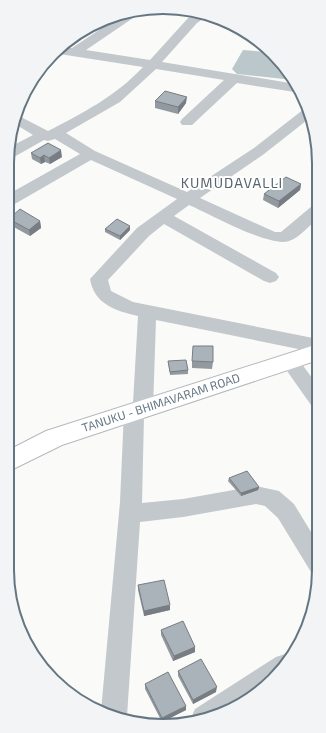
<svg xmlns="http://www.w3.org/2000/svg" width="326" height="733" font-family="'Exo 2',sans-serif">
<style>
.water{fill:#bbc7cb}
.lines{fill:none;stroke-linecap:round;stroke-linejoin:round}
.primary-casing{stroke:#b5babe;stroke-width:2}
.street{fill:#c3c8cc;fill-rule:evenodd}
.primary{fill:#fff;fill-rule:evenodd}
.wall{fill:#929a9f}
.shaded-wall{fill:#777d82}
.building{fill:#aab3b9;stroke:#777d82}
.labels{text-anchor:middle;stroke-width:4;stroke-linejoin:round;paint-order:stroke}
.street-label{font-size:12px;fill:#657683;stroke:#fff}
.quarter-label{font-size:14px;letter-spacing:1px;fill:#57646e;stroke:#fff}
.rim{fill:none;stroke:#657683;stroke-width:2}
</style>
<rect width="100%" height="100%" fill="#fafaf8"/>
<path class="water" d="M243,50L267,52L269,50L287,68L293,80L237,74L232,69Z"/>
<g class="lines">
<defs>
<path id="primary" d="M318,344V360L62,445L7,472V451L46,431Z"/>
</defs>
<use href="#primary" class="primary-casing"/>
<path class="street" d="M137,12L136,16L86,50L150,60L189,17L196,14L207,16L197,23L162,62L296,84L301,93L237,83L192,125H182L180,122L182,119L224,80L156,69L120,102L66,133L95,151L187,192L254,148L304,109L308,108L311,117L264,154L200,198L275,232H281L312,206L318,205V218C310,225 299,238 289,241C270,248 210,214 189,205L174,216L276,273L279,277L276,281L270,283L264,281L164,224L149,236L108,280L111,291L133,302L318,339V353L156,320L153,408L150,414L144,416L142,503L183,499L256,486L279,491L294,504L319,545L318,575L311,572L278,518L265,506L256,504L183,517L140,522L127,716L125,720L101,711L120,502L124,411L127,405L133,403L138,316C116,311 94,304 90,279L137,228L177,199L91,160L13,205L7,207V195L80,154L55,139L48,141L44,140L14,157L8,158L10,147L33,135L15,124L17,115L48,131C83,113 116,96 143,67L53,53L61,47L72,48L120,16Z
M289,354L296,356L318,386V408L311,405L280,361L282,356Z
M285,654L291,656L280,673L241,705L193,722L191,718L195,709L276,657Z"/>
<use href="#primary" class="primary"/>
</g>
<path class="wall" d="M155,101L186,103L178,114L155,108Z
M31,153L62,157L50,164L45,162L41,164L32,159Z
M301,184L300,190L278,208L263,200L264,194Z
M9,219L40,221L41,228L30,236L10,225Z
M130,226V230L120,240L105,232V229Z
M318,248V259L312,255L313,252Z
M168,361L188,370V374L170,375Z
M192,361L213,362L212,369L192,368Z
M229,478L259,487L258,490L241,496L228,481Z
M138,585L170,610L144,616L138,590Z
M161,630L195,647V652L173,661L161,635Z
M178,671L216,692L193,704L178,676Z
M145,684L186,710L162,722L145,689Z
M254,694L242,705L241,704L242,699Z"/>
<path class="shaded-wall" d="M187,97L186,103L178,114V107Z
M61,150L62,157L50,164L49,158Z
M44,155L45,162L41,164L40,158Z
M301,184L300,190L278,208L279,201Z
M40,221L41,228L30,236L29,230Z
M130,226V230L120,240V236Z
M259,487L258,490L241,496V493Z
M170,605V610L144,616V611Z
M195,647V652L173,661L174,656Z
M217,687L216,692L193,704V700Z
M186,706V710L162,722V718Z"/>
<path class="building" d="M165,91L187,97L178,107L155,101Z
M48,143L61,150L49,158L44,155L40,158L31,153Z
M286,177L301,184L279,201L264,194Z
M20,209L40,221L29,230L9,219Z
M117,219L130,226L120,236L105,229Z
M318,248V255L313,252Z
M193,346H213V362L192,361Z
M186,360L188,370L170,372L168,361Z
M247,471L259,487L241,493L229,478Z
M164,580L170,605L144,611L138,585Z
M183,621L195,647L174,656L161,630Z
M201,659L217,687L193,700L178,671Z
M168,672L186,706L162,718L145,684Z
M254,694L244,703L242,699Z"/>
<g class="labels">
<g class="street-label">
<text transform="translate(161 403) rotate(-18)" y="4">TANUKU - BHIMAVARAM ROAD</text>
</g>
<g class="quarter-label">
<text x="232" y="188">KUMUDAVALLI</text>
</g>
</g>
<path d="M0 0H326V733H0ZM163 14H163A149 149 0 0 1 312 163V570A149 149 0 0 1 163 719H163A149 149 0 0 1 14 570V163A149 149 0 0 1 163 14Z" fill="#f3f4f5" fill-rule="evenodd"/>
<path class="rim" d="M163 14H163A149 149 0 0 1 312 163V570A149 149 0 0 1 163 719H163A149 149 0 0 1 14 570V163A149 149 0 0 1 163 14Z"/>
</svg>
